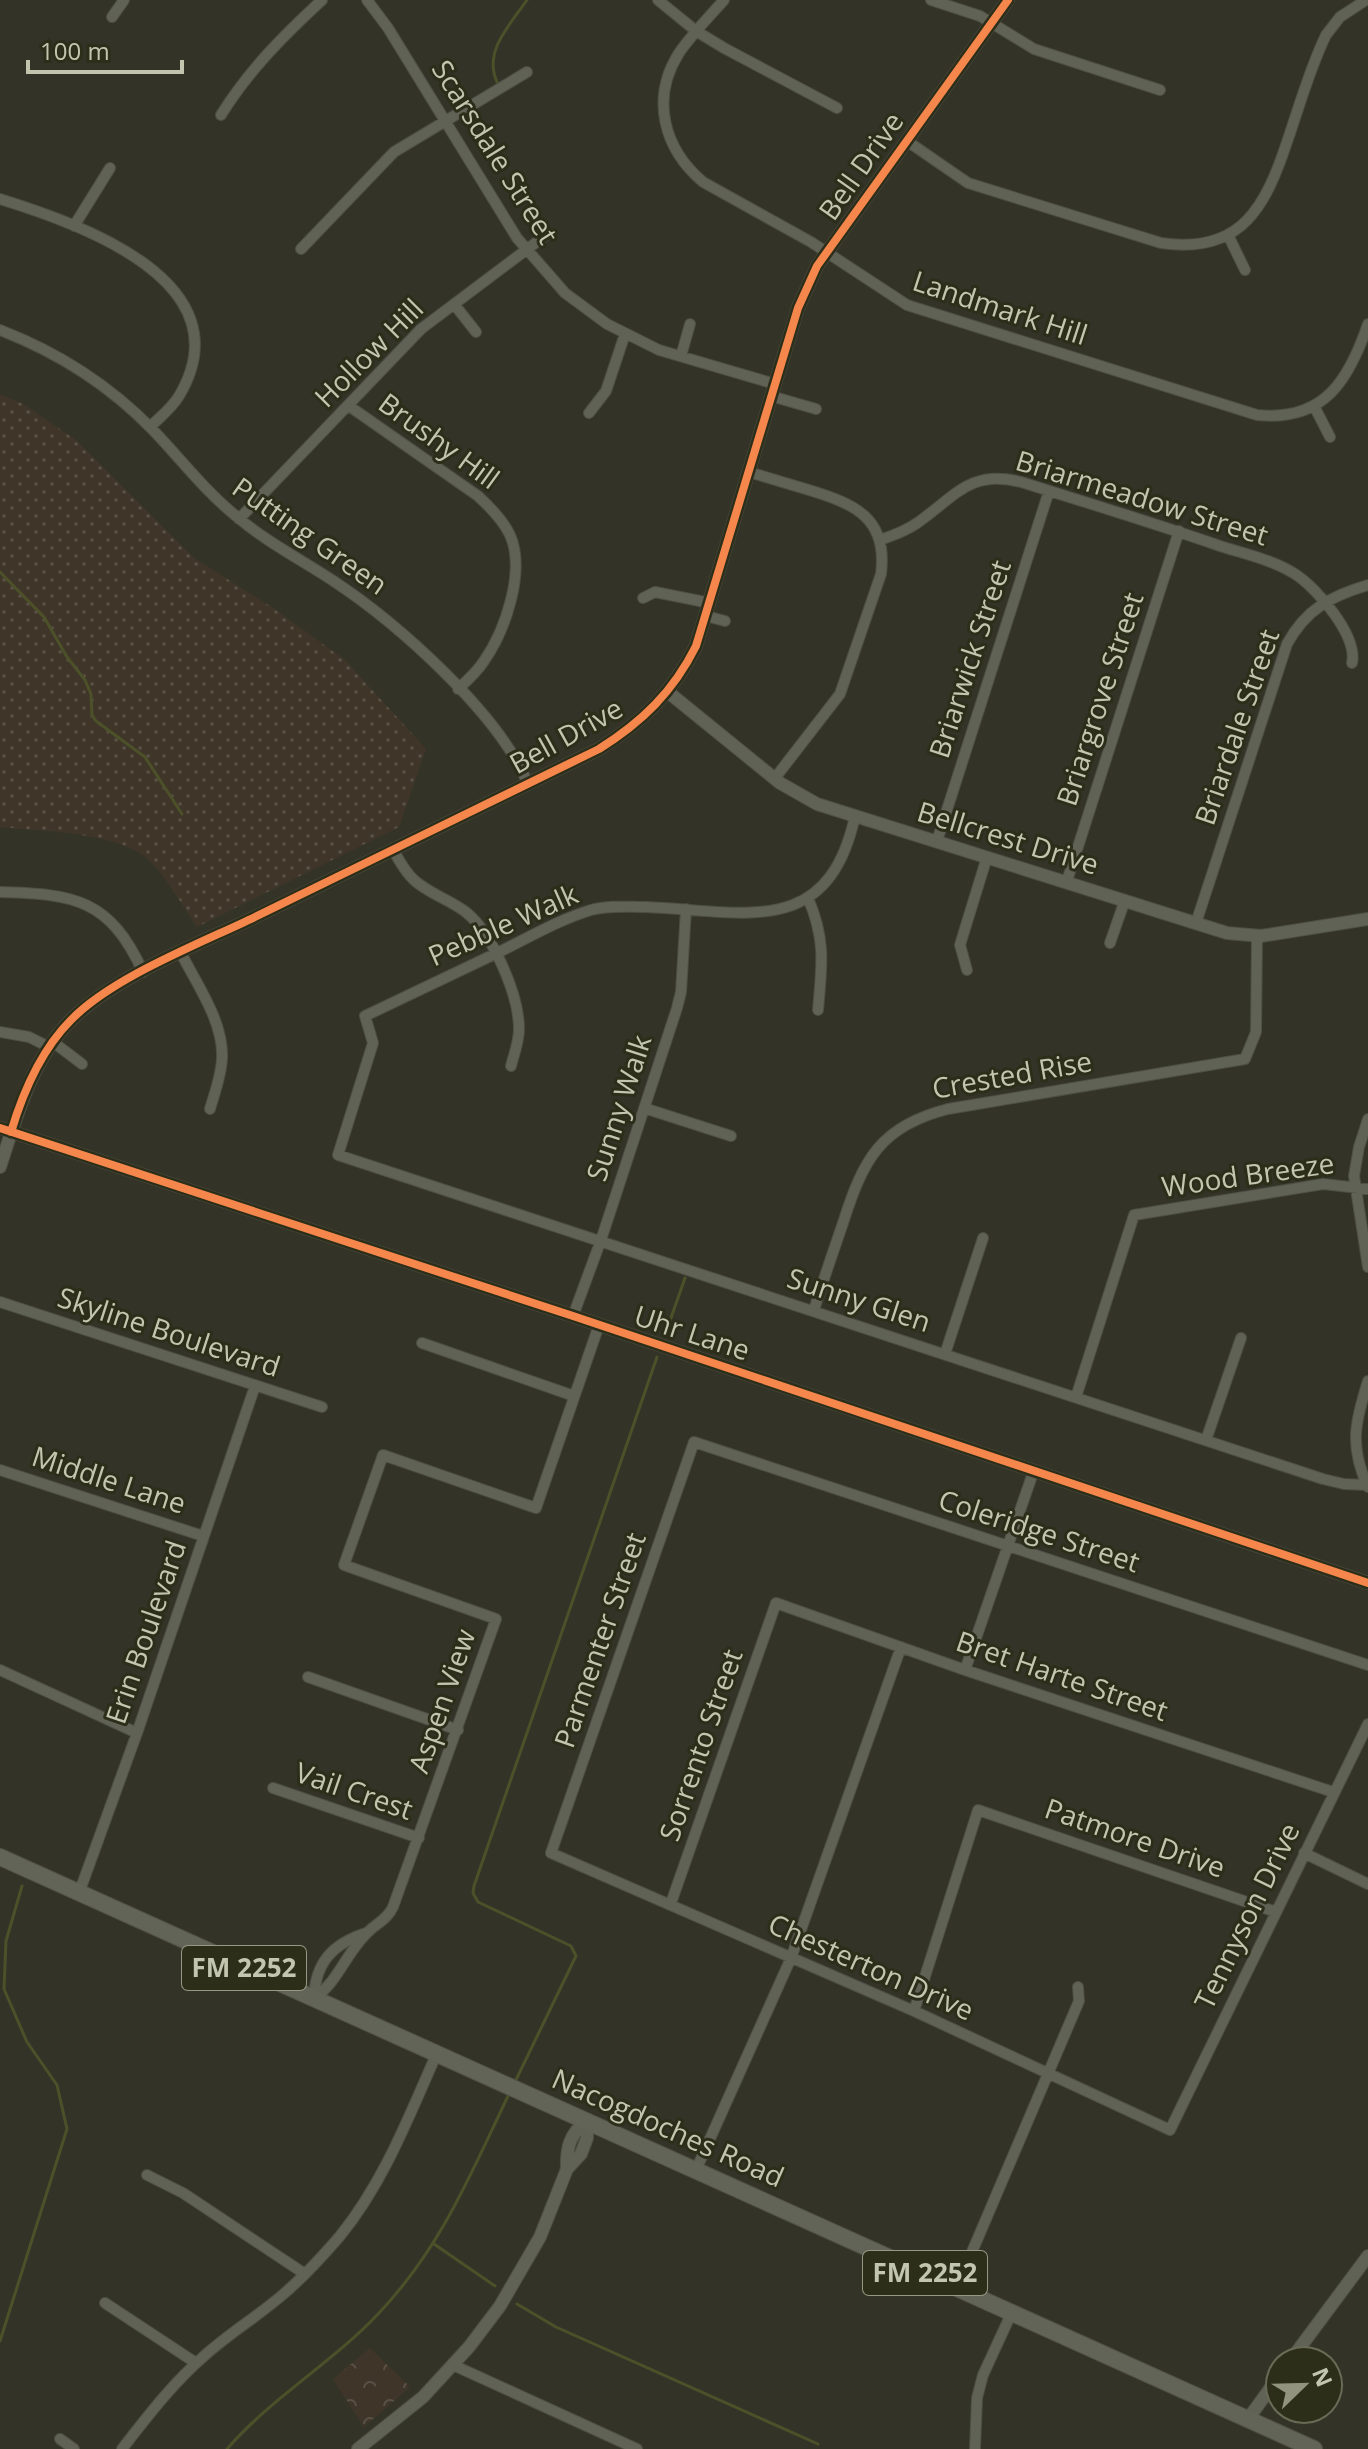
<svg xmlns="http://www.w3.org/2000/svg" width="1368" height="2449" font-family="'Open Sans',sans-serif">
<style>
.grass{fill:url(#grass-dots)}
.park{fill:url(#park-crowns)}
.pitch{fill:#3f3528}
.lines{fill:none;stroke-linecap:round;stroke-linejoin:round}
.stream{stroke:#4c512a;stroke-width:3}
.minor-casing{stroke:#4e4f44;stroke-width:12}
.tertiary-casing{stroke:#4e4f44;stroke-width:14}
.primary-casing{stroke:#505144;stroke-width:18}
.minor{stroke:#616256;stroke-width:10}
.tertiary{stroke:#616256;stroke-width:12}
.primary{stroke:#636458;stroke-width:16}
.cycleway-casing{stroke:#2c2e1a;stroke-width:13}
.cycleway{stroke:#f5874c;stroke-width:8}
.labels{text-anchor:middle;stroke-width:6;stroke-linejoin:round;paint-order:stroke}
.shield{fill:#2c2e1a;stroke:#969882;stroke-width:2}
.shield-label{font-size:26px;font-weight:bold;fill:#c3c6af}
.street-label{font-size:28px;fill:#c3c6af;stroke:#2c2e1a}
</style>
<defs>
<pattern id="grass-dots" width="8" height="8" patternUnits="userSpaceOnUse" patternTransform="scale(2)"><rect width="8" height="8" fill="#3f3528"/><path d="M2 2h.1M6 6h.1" fill="none" stroke="#595145" stroke-width="1.8" stroke-linecap="round"/></pattern>
<pattern id="park-crowns" width="20" height="18" patternUnits="userSpaceOnUse" patternTransform="scale(2)"><rect width="20" height="18" fill="#3f3528"/><path d="M2 6a3 3 0 1 1 6 0M12 15a3 3 0 1 1 6 0" fill="none" stroke="#595145"/></pattern>
</defs>
<rect width="100%" height="100%" fill="#333427"/>
<path class="grass" d="M0,394L23,404L76,440L194,558L273,608L345,660L426,749L399,827L197,927C183,907 167,878 150,861C122,832 39,831 0,827Z"/>
<path class="park" d="M370,2348L410,2387L364,2427L333,2379Z"/>
<path class="pitch" d="M369,2357L380,2370L352,2394L341,2381Z
M386,2377L397,2390L369,2414L358,2401Z"/>
<g class="lines">
<path class="stream" d="M497,82C483,51 510,25 527,0
M0,572L44,617L67,657L85,680L91,694L92,715L96,721L145,757L182,814
M666,1332L685,1278
M514,2084L576,1956L571,1946L478,1902L473,1893L474,1886L657,1357
M434,2244L495,2286
M517,2304L556,2327L818,2444
M0,2341L67,2129L57,2085L27,2042L4,1989L6,1941L22,1886
M227,2449C271,2398 332,2363 378,2314C441,2248 470,2175 509,2094"/>
<defs>
<path id="minor" d="M367,0L388,28L517,238L565,293L607,324L659,350L775,384
M658,0L696,31L724,48L837,108
M724,0C709,17 692,34 679,53C650,99 664,149 703,182L811,242L907,305L1257,415C1324,422 1349,380 1368,324
M931,0L980,16L1034,49L1160,90
M112,17L124,0
M221,115C248,71 284,35 322,0
M907,141L968,183L1161,243C1242,255 1266,206 1288,139C1300,104 1310,68 1326,35L1340,17L1366,0
M0,199C80,224 247,282 179,396C172,408 160,417 150,427
M74,226L110,168
M1228,235L1245,270
M301,249L394,152L527,72
M454,304L476,332
M0,330C57,352 109,385 152,429C180,458 204,490 236,516C265,541 300,559 332,580C396,622 499,713 528,784
M681,356L690,324
M771,396L816,409
M349,406L478,496C490,507 503,520 510,535C526,571 505,631 484,661C477,672 468,680 458,689
M1314,406L1330,437
M589,413L606,391L625,334
M749,472C769,478 789,484 809,490C855,504 888,518 881,574L840,694L775,778
M239,519L421,329L546,235
M880,540C894,535 908,530 920,521C956,495 972,469 1021,482C1088,503 1154,523 1220,546C1245,554 1273,560 1295,574C1317,588 1358,636 1352,663
M643,598L655,592L710,603
M706,616L725,621
M855,816C828,940 744,911 646,907C628,907 609,905 591,910C558,920 528,938 497,953C453,974 409,995 365,1016L373,1043L338,1155L1323,1479L1344,1484L1367,1485
M937,841L1049,491
M393,850C399,860 405,872 414,880C429,894 451,900 467,913C493,935 519,995 519,1029C519,1042 514,1054 511,1066
M1067,881L1179,531
M0,892C74,894 110,899 143,972
M808,898C826,940 822,965 818,1010
M1196,923L1287,644C1306,609 1331,596 1368,585
M1110,943L1125,900
M181,953C197,985 224,1022 222,1059C221,1076 215,1092 210,1109
M967,970L960,945L987,857
M0,1032L29,1037L49,1047
M53,1042L82,1064
M644,1108L731,1136
M1368,1119L1359,1147L1354,1176L1368,1267
M0,1302L322,1407
M814,1310C823,1281 833,1252 843,1223C863,1160 880,1126 948,1109L1245,1059L1256,1032L1257,936
M573,1316L601,1240L677,1008L681,992L686,909
M422,1343L574,1396
M945,1354L983,1238
M1368,1381C1355,1422 1349,1446 1368,1487
M1076,1397L1134,1215L1323,1184L1368,1189
M1206,1440L1241,1338
M0,1470L203,1536
M1368,1665L694,1442L551,1853L914,2011L1170,2130L1368,1724
M0,1670L137,1733
M965,1670L1034,1470
M308,1677L458,1730
M273,1788L419,1838
M1304,1853L1368,1884
M79,1893L137,1733L255,1386
M671,1903L776,1603L965,1670L1333,1792
M314,1999C339,1980 345,1955 366,1934C375,1924 387,1920 393,1907L496,1619L344,1565L383,1455L536,1508L599,1325
M314,1999C315,1963 332,1944 366,1933
M914,2011L978,1810L1276,1912
M696,2170L791,1958L901,1647
M147,2175L183,2193L305,2274
M957,2287L1079,2001L1078,1987
M105,2303L196,2363
M453,2365L637,2449
M60,2439L74,2449
M122,2449C147,2417 172,2384 203,2357C227,2335 255,2318 280,2297C302,2279 321,2258 340,2236C384,2182 409,2116 437,2053
M975,2449L977,2398L983,2375L1012,2312"/>
<path id="tertiary" d="M668,692L780,783L817,804L1227,933L1261,936L1368,919
M0,1128L573,1316L1368,1583
M0,1167C17,1115 31,1061 70,1021C113,977 199,944 255,917C370,861 484,805 599,749C642,722 673,692 696,646L798,308L817,266L1008,0
M567,2169C566,2147 570,2134 587,2120
M1290,2361L1368,2256
M1248,2419L1280,2375
M358,2449L423,2397L469,2347L500,2306L540,2237L567,2169L581,2154L587,2138V2120"/>
<path id="primary" d="M0,1857L1314,2449"/>
</defs>
<use href="#minor" class="minor-casing"/>
<use href="#tertiary" class="tertiary-casing"/>
<use href="#primary" class="primary-casing"/>
<use href="#minor" class="minor"/>
<use href="#tertiary" class="tertiary"/>
<use href="#primary" class="primary"/>
<defs>
<path id="cycleway" d="M0,1128L573,1316L1368,1583
M11,1132C23,1092 41,1050 71,1020C113,977 199,944 255,917C370,861 484,805 599,749C642,722 673,692 696,646L798,308L817,266L1008,0"/>
</defs>
<use href="#cycleway" class="cycleway-casing"/>
<use href="#cycleway" class="cycleway"/>
</g>
<g class="labels">
<g class="shield">
<rect x="182" y="1946" width="124" height="44" rx="6"/>
<rect x="863" y="2251" width="124" height="44" rx="6"/>
</g>
<g class="shield-label">
<text x="244" y="1977">FM 2252</text>
<text x="925" y="2282">FM 2252</text>
</g>
<g class="street-label">
<text transform="translate(495 152) rotate(58)" y="10">Scarsdale Street</text>
<text transform="translate(861 166) rotate(-55)" y="10">Bell Drive</text>
<text transform="translate(1000 308) rotate(18)" y="10">Landmark Hill</text>
<text transform="translate(369 353) rotate(-45)" y="10">Hollow Hill</text>
<text transform="translate(439 441) rotate(36)" y="10">Brushy Hill</text>
<text transform="translate(1142 498) rotate(17)" y="10">Briarmeadow Street</text>
<text transform="translate(310 536) rotate(35)" y="10">Putting Green</text>
<text transform="translate(970 659) rotate(-72)" y="10">Briarwick Street</text>
<text transform="translate(1100 699) rotate(-72)" y="10">Briargrove Street</text>
<text transform="translate(1237 727) rotate(-71)" y="10">Briardale Street</text>
<text transform="translate(566 736) rotate(-29)" y="10">Bell Drive</text>
<text transform="translate(1008 838) rotate(17)" y="10">Bellcrest Drive</text>
<text transform="translate(503 925) rotate(-24)" y="10">Pebble Walk</text>
<text transform="translate(1012 1075) rotate(-10)" y="10">Crested Rise</text>
<text transform="translate(619 1108) rotate(-72)" y="10">Sunny Walk</text>
<text transform="translate(1248 1175) rotate(-8)" y="10">Wood Breeze</text>
<text transform="translate(859 1300) rotate(18)" y="10">Sunny Glen</text>
<text transform="translate(169 1332) rotate(18)" y="10">Skyline Boulevard</text>
<text transform="translate(692 1333) rotate(18)" y="10">Uhr Lane</text>
<text transform="translate(109 1480) rotate(18)" y="10">Middle Lane</text>
<text transform="translate(1039 1531) rotate(18)" y="10">Coleridge Street</text>
<text transform="translate(146 1632) rotate(-71)" y="10">Erin Boulevard</text>
<text transform="translate(600 1640) rotate(-71)" y="10">Parmenter Street</text>
<text transform="translate(1062 1676) rotate(19)" y="10">Bret Harte Street</text>
<text transform="translate(442 1701) rotate(-71)" y="10">Aspen View</text>
<text transform="translate(701 1745) rotate(-71)" y="10">Sorrento Street</text>
<text transform="translate(354 1791) rotate(19)" y="10">Vail Crest</text>
<text transform="translate(1135 1838) rotate(19)" y="10">Patmore Drive</text>
<text transform="translate(1247 1916) rotate(-64)" y="10">Tennyson Drive</text>
<text transform="translate(871 1967) rotate(24)" y="10">Chesterton Drive</text>
<text transform="translate(668 2128) rotate(24)" y="10">Nacogdoches Road</text>
</g>
</g>
<g transform="translate(1304 2385) rotate(67)"><circle r="38" fill="#2c2e1a" stroke="#686b56" stroke-width="2"/>
<path d="M0-6L14 30L0 20L-14 30Z" fill="#91937f"/>
<text y="-12" font-size="22" font-weight="bold" text-anchor="middle" fill="#c3c6af">N</text>
</g>
<path d="M28 60v12h154v-12" fill="none" stroke="#c3c6af" stroke-width="4"/>
<text x="40" y="60" font-size="24" fill="#c3c6af" stroke="#2c2e1a" stroke-width="6" paint-order="stroke">100 m</text>
</svg>
